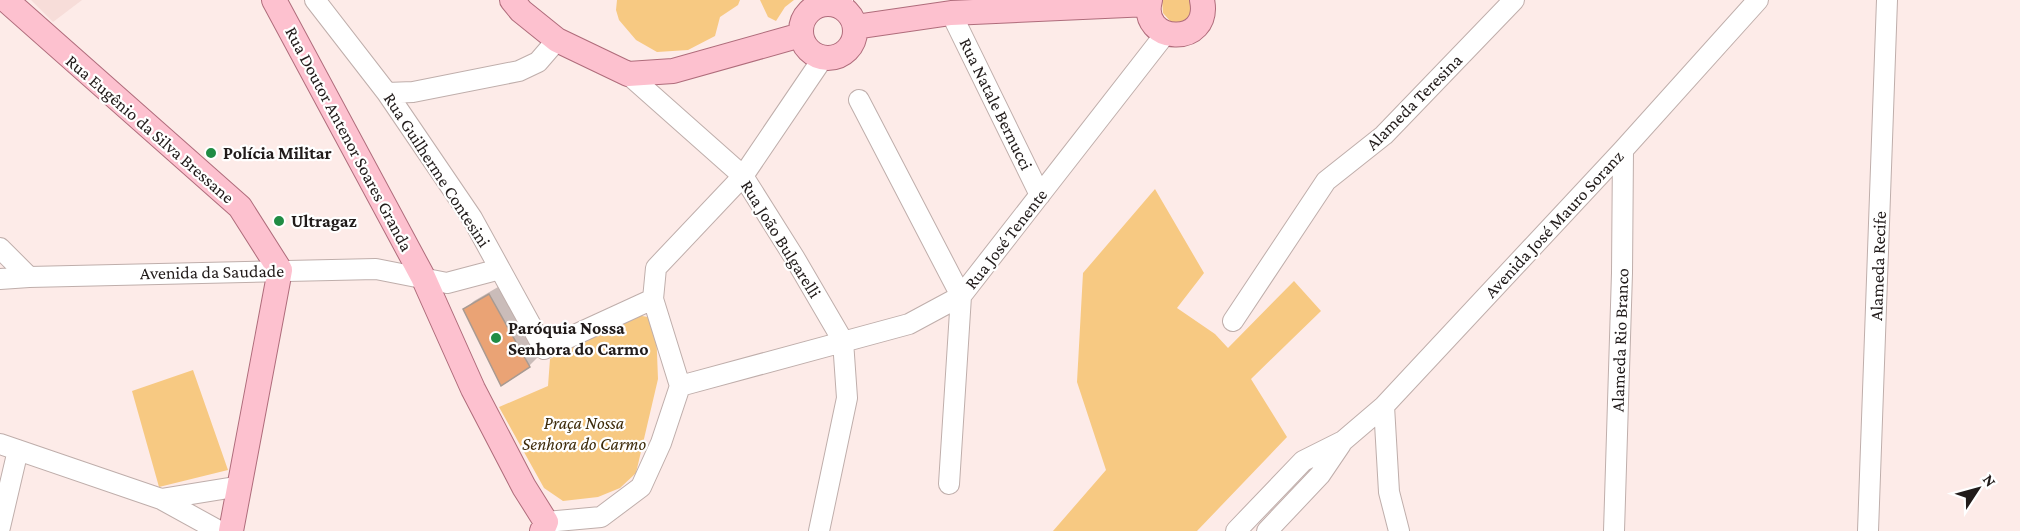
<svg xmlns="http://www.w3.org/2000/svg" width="2020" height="531" font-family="'Crimson Pro',serif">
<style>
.built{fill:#f7ddd9}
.green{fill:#f7c982}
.shadow{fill:#0003}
.building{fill:#eaa375;stroke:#a89a92;stroke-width:1.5}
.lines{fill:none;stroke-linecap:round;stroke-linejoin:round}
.minor-casing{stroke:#bfaeab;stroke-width:22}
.major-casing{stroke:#af6c7b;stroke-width:26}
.minor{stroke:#fff;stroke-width:20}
.major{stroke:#fdc1cf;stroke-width:24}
.poi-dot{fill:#208c44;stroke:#fff;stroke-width:2}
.labels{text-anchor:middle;stroke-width:4.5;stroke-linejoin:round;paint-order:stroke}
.street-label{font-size:18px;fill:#211b1a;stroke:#fff}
.poi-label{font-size:18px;font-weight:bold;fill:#211b1a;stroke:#fff;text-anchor:start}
.park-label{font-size:18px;font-style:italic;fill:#3d2a09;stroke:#fff}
</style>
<rect width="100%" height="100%" fill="#fdebe8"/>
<path class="built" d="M31,0H82L53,22Z"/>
<path class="green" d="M617,0H740L738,5L720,17L715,36L688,50L657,52L636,40L619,20L616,10Z
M760,0H794L785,7L776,21L768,17Z
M1162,0H1196L1197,7L1182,24L1171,22L1163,13Z
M1155,189L1204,273L1177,308L1215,334L1228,348L1294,281L1321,311L1251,379L1287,437L1197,531H1053L1106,470L1077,382L1083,273Z
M636,315L648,317L656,328L658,379L636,473L620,488L598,497L563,501L544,488L499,407L548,386L550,359L621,319Z
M193,370L228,470L159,487L132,391Z"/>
<path class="shadow" d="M498,287L538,357L529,366L465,309L474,301Z"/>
<path class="building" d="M489,294L530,367L501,386L463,309Z"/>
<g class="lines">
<defs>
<path id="minor" d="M315,0L387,93L472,218L544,349L653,299L680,386L661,443L641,487L601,517L546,522
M840,6L843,0
M951,13L1040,195
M628,74L743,176L794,257L843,341L847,398L819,531
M387,93L413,92L519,71L538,62L557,40
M859,100L961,296L949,484
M0,248L29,277
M0,279L29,277L376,269L447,283L500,269
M653,299L656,268L743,176L823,58
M1233,321L1326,181L1384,135L1514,0
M680,386L909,324L961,296L1166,33
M1384,406L1389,492L1399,531
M0,444L161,499L219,531
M161,499L241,486
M0,527L18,450
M1236,531L1303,461L1343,441L1384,406L1623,150L1758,0
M1267,531L1320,475L1341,444
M1614,531L1622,273L1623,150
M1868,531L1887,0"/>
<path id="major" d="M6,0L240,207L280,270L231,531
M274,0L423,277L473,389L524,487L546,522L542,531
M512,0L521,11L557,40L628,74L673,71L801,35
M1150,0C1138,44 1212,48 1202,0
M801 31a27 27 0 1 1 54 0a27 27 0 1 1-54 0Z
M855,27L951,13L1149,4"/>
</defs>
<use href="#minor" class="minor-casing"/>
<use href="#major" class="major-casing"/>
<use href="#minor" class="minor"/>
<use href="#major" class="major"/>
</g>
<g class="poi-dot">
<circle cx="211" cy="153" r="6"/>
<circle cx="279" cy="221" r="6"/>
<circle cx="496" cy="338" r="6"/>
</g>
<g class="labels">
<g class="street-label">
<text transform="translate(1414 102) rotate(-45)" y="6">Alameda Teresina</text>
<text transform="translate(996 104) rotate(64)" y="6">Rua Natale Bernucci</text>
<text transform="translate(150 129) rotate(41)" y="6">Rua Eugênio da Silva Bressane</text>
<text transform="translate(349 139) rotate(62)" y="6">Rua Doutor Antenor Soares Granda</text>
<text transform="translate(437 170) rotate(57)" y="6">Rua Guilherme Contesini</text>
<text transform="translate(1554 224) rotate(-47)" y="6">Avenida José Mauro Soranz</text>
<text transform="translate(781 239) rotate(58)" y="6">Rua João Bulgarelli</text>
<text transform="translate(1006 239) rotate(-52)" y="6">Rua José Tenente</text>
<text transform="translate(1878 266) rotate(-88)" y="6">Alameda Recife</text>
<text transform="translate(212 272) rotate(-1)" y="6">Avenida da Saudade</text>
<text transform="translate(1620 340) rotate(-88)" y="6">Alameda Rio Branco</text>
</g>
<g class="poi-label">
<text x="223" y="159">Polícia Militar</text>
<text x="291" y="227">Ultragaz</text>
<text x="508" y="334">Paróquia Nossa<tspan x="508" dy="21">Senhora do Carmo</tspan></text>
</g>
<g class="park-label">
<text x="584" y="429">Praça Nossa<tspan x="584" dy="21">Senhora do Carmo</tspan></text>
</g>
</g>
<g transform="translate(1978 489) rotate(54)" stroke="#ffffff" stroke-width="4.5" paint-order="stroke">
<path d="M0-4.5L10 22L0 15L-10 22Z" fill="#211b1a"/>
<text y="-9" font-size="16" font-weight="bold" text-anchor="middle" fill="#211b1a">N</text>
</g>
</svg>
